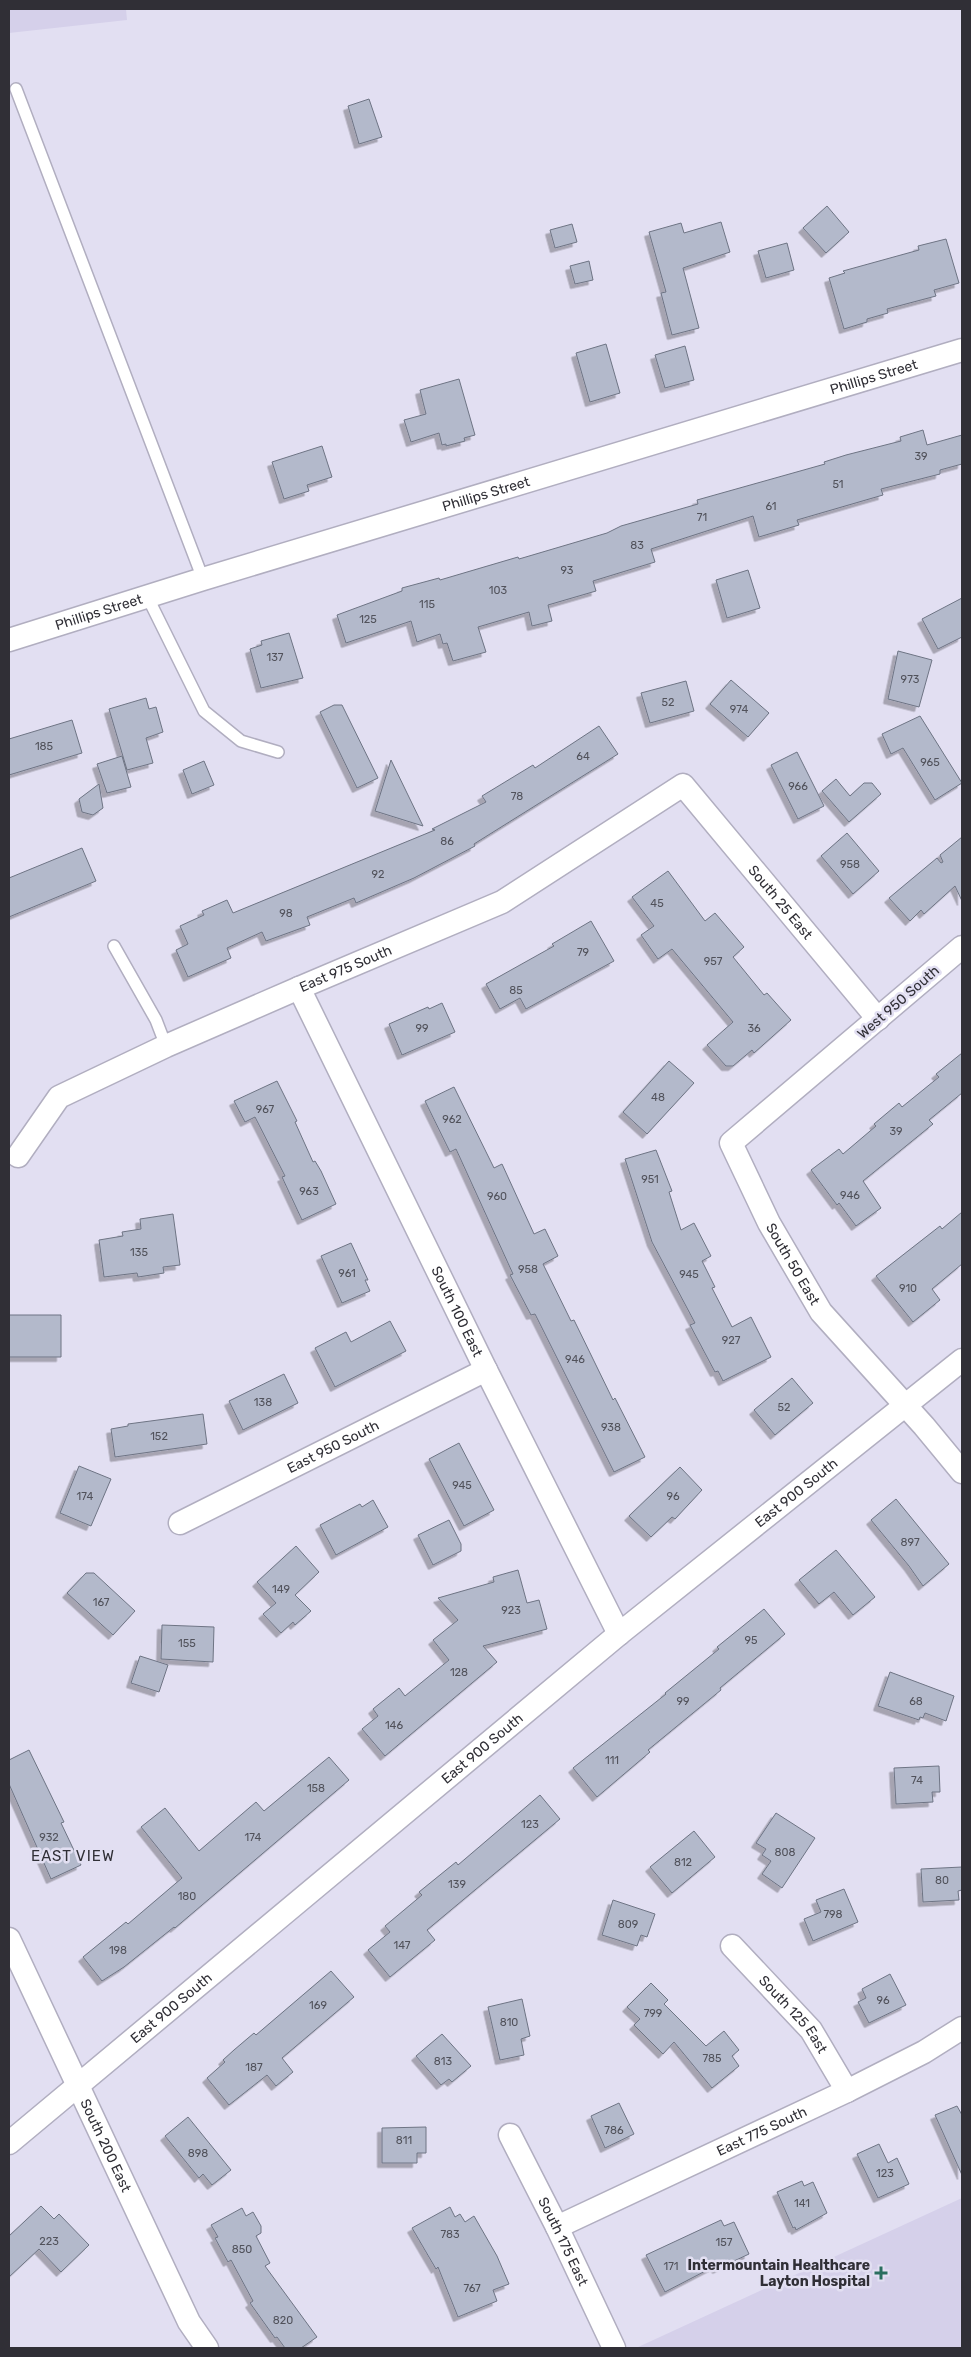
<svg xmlns="http://www.w3.org/2000/svg" width="971" height="2357" font-family="Rubik,sans-serif">
<style>
.built{fill:#d5d0ea}
.building{fill:#b3b9cb;stroke:#6e7484;filter:url(#shadow)}
.lines{fill:none;stroke-linecap:round;stroke-linejoin:round}
.service-casing{stroke:#b1aec0;stroke-width:14}
.minor-casing{stroke:#b1aec0;stroke-width:25}
.service{stroke:#fff;stroke-width:11}
.minor{stroke:#fff;stroke-width:22}
.poi-dot{fill:#2a6e5f;stroke:#e2dff2;stroke-width:2}
.labels{text-anchor:middle;stroke-width:5;stroke-linejoin:round;paint-order:stroke}
.number-label{font-size:11px;fill:#51525b}
.street-label{font-size:14px;fill:#302f36;stroke:#e2dff2}
.poi-label{font-size:14px;font-weight:bold;fill:#302f36;stroke:#e2dff2;text-anchor:end}
.neighbourhood-label{font-size:15px;letter-spacing:1px;fill:#302f36;stroke:#e2dff2}
</style>
<defs>
<filter id="shadow"><feDropShadow dx="-4.5" dy="4.5" stdDeviation="0" flood-color="#0004"/></filter>
</defs>
<rect width="100%" height="100%" fill="#e2dff2"/>
<path class="built" d="M9,9H126L127,20L9,33Z
M962,2198V2348H636Z"/>
<path class="building" d="M369,99L382,137L359,144L348,106Z
M827,206L849,232L826,253L803,228Z
M721,222L730,252L683,268L699,328L672,335L661,293L666,292L649,232L681,223L684,233Z
M572,224L577,242L555,248L550,230Z
M946,239L959,283L934,290L936,296L887,309L888,313L867,319V322L844,329L829,278L845,273L843,271L919,250L918,246Z
M787,243L794,270L766,278L758,251Z
M589,261L593,280L575,284L570,266Z
M606,344L620,393L590,402L576,353Z
M685,346L694,380L665,388L655,355Z
M459,379L475,435L464,438L465,441L446,446V444L442,445L439,433L411,442L404,420L426,414L420,390Z
M923,430L927,445L962,435V464L940,470V474L881,489L883,495L797,520L799,525L759,537L753,516L651,549L655,562L593,581L596,591L548,605L552,621L532,626L529,612L478,627L486,652L453,661L447,643L443,644L440,634L417,642L411,621L346,643L337,615L402,591V588L439,578L440,580L518,557L519,559L607,533L621,526L698,504L697,500L825,464L824,462L846,455L901,441L900,437Z
M322,446L332,477L307,485L309,491L284,499L272,462Z
M748,570L760,608L727,618L716,580Z
M962,598V637L938,649L922,619Z
M289,633L303,678L261,688L250,649L262,645L261,641Z
M898,651L932,660L919,707L888,699Z
M731,680L769,713L748,737L710,704Z
M686,681L694,711L650,723L641,693Z
M146,698L149,709L156,707L163,732L146,738L153,763L127,770L109,709Z
M334,705H342L378,778L357,788L320,712Z
M920,716L962,783L935,800L903,748L891,754L882,734Z
M72,720L82,753L9,775V739Z
M599,726L618,754L474,844L475,846L414,878L356,903L354,898L307,917L310,925L266,941L262,932L227,948L231,958L188,977L176,950L188,944L180,926L204,915L202,911L227,900L233,913L435,830L432,829L486,802L482,796L533,765L535,768Z
M797,752L824,806L798,819L771,765Z
M122,756L131,787L107,793L97,764Z
M391,760L423,826L375,811Z
M204,761L214,785L192,794L183,770Z
M836,779L850,796L864,783H872L881,794L849,822L822,791Z
M99,784L103,808L93,815L82,812L79,799Z
M847,833L879,871L853,894L821,856Z
M962,837V901L955,886L924,914L921,910L910,921L889,898L937,858L941,863L943,862L940,855Z
M82,848L96,881L9,917V878Z
M668,871L705,921L715,913L744,947L733,957L764,995L767,993L791,1020L754,1053L752,1050L733,1066H726L707,1045L733,1022L672,949L658,959L641,935L654,926L632,897Z
M591,921L614,961L526,1009L520,998L500,1009L486,984L554,946L552,944Z
M442,1003L455,1032L402,1055L389,1024L428,1007L429,1009Z
M962,1053V1093L929,1120L933,1124L863,1181L881,1208L856,1226L839,1203L837,1205L811,1170L839,1149L843,1154L876,1126L874,1124L899,1103L902,1107L939,1077L936,1074Z
M669,1061L694,1083L647,1134L623,1112Z
M277,1081L297,1121L295,1122L313,1162L315,1161L321,1171L336,1204L302,1220L282,1177L285,1176L255,1117L245,1122L234,1101Z
M454,1087L494,1168L502,1164L534,1234L545,1229L558,1256L543,1264L571,1321L574,1320L613,1400L615,1398L645,1457L614,1472L535,1314L531,1315L510,1275L513,1274L456,1149L450,1152L425,1101Z
M656,1150L672,1191L669,1192L681,1230L694,1223L711,1256L702,1261L715,1287L712,1288L732,1327L751,1317L771,1357L723,1381L718,1371L715,1372L690,1325L695,1323L652,1242L625,1159Z
M962,1212V1264L932,1289L940,1300L913,1322L876,1276L940,1226L942,1229Z
M173,1214L180,1265L163,1267L164,1273L138,1277L137,1273L104,1277L99,1240L123,1236L122,1232L141,1229L140,1219Z
M351,1243L368,1280H365L370,1291L342,1303L321,1256Z
M9,1315H61V1357H9Z
M390,1321L406,1351L335,1387L315,1348L346,1332L351,1342Z
M284,1374L298,1403L243,1430L229,1401Z
M792,1378L813,1403L775,1435L754,1410Z
M203,1414L207,1444L115,1457L111,1429L128,1426V1424Z
M459,1443L494,1510L464,1526L429,1459Z
M79,1466L111,1479L91,1526L60,1513Z
M680,1467L702,1490L675,1519L672,1517L651,1537L629,1516Z
M896,1499L949,1564L923,1586L909,1566L871,1520Z
M373,1500L388,1527L336,1555L320,1525L360,1504L362,1507Z
M449,1520L461,1544V1551L433,1565L418,1535Z
M296,1546L319,1572L295,1595L311,1611L295,1625L293,1622L281,1633L263,1614L276,1603L257,1582Z
M836,1550L875,1597L853,1615L834,1592L819,1604L799,1580Z
M518,1570L527,1603L539,1600L547,1629L483,1646L497,1662L385,1756L362,1729L378,1716L373,1709L399,1688L405,1696L449,1660L433,1640L458,1620L438,1598L494,1582L493,1577Z
M86,1573H94L135,1611L113,1635L67,1593Z
M764,1609L785,1634L720,1688L721,1690L648,1750L650,1752L597,1797L573,1768L666,1694L665,1693L719,1649L717,1647Z
M162,1625L214,1627L213,1662L161,1659Z
M140,1656L168,1665L159,1692L131,1683Z
M890,1672L954,1696L946,1721L925,1713L923,1718L920,1717L919,1720L878,1706Z
M29,1750L64,1822L61,1823L81,1865L51,1879L9,1784V1760Z
M329,1757L349,1780L175,1928L174,1927L124,1967L102,1981L83,1957L126,1922L128,1924L182,1878L141,1827L165,1808L199,1851L256,1802L264,1811Z
M939,1766L940,1792H932L933,1802L896,1804L894,1768Z
M540,1795L560,1819L427,1930L435,1940L390,1977L368,1950L390,1932L385,1926L422,1895L419,1892L456,1862L458,1865Z
M776,1813L815,1838L782,1888L762,1874L771,1861L762,1855L766,1849L756,1843Z
M694,1831L715,1857L672,1893L650,1867Z
M962,1867V1890L958,1891L959,1900L923,1902L921,1869Z
M844,1889L858,1922L813,1941L804,1919L821,1912L816,1900Z
M613,1900L655,1914L647,1937L641,1935L637,1946L602,1935Z
M331,1971L354,1997L282,2058L293,2072L276,2086L267,2075L229,2105L207,2078L225,2062L223,2060L234,2050L254,2033L256,2035Z
M890,1974L906,2005L869,2023L858,2002L866,1998L862,1989Z
M651,1983L668,2000L664,2004L706,2046L724,2031L739,2050L732,2056L739,2066L712,2088L674,2042L663,2054L634,2025L640,2019L627,2007Z
M522,1999L530,2036L521,2039L524,2055L500,2060L488,2007Z
M442,2034L471,2066L452,2082L449,2079L441,2085L416,2056Z
M619,2103L634,2134L605,2148L591,2116Z
M957,2106L962,2115V2175L935,2115Z
M188,2117L231,2170L212,2185L203,2174L199,2178L165,2136Z
M426,2127V2153H417V2163H382V2128Z
M879,2144L888,2163L897,2158L909,2184L878,2198L857,2154Z
M802,2181L804,2186L813,2182L827,2213L796,2230L795,2227L793,2228L777,2192Z
M41,2206L54,2219L59,2214L89,2245L61,2272L39,2249L9,2277V2236Z
M450,2207L455,2217L460,2214L465,2222L474,2216L497,2256L509,2284L493,2290L497,2301L458,2317L438,2267L436,2269L412,2228Z
M242,2208L246,2216L253,2212L261,2226V2233L256,2236L270,2263L265,2266L317,2337L301,2348H285L277,2337L275,2338L250,2303L253,2301L231,2260L228,2262L215,2238L218,2237L211,2225Z
M721,2220L724,2226L734,2222L749,2254L717,2269L715,2266L665,2292L646,2255Z"/>
<g class="lines">
<defs>
<path id="service" d="M16,89L203,579
M147,596L204,711L241,741L278,752
M114,946L156,1020L166,1046"/>
<g id="minor">
<path id="s1" d="M9,640L203,579L962,350"/>
<path id="s2" d="M962,947L731,1143L769,1223L821,1312L924,1426L962,1472"/>
<path id="s3" d="M299,988L486,1370L619,1634"/>
<path id="s4" d="M18,1156L59,1097L166,1046L299,988L502,902L683,785L878,1019"/>
<path id="s5" d="M180,1523L486,1370"/>
<path id="s6" d="M9,1939L189,2322L207,2348"/>
<path id="s7" d="M732,1946L811,2030L847,2091"/>
<path id="s8" d="M510,2135L557,2227L614,2348"/>
<path id="s9" d="M9,2143L619,1634L962,1360"/>
<path id="s10" d="M557,2227L847,2091L924,2052L962,2028"/>
</g>
</defs>
<use href="#service" class="service-casing"/>
<use href="#minor" class="minor-casing"/>
<use href="#service" class="service"/>
<use href="#minor" class="minor"/>
</g>
<path class="poi-dot" d="M878.5 2265.5h5v5h5v5h-5v5h-5v-5h-5v-5h5z"/>
<g class="labels">
<g class="number-label">
<text x="921" y="460">39</text>
<text x="838" y="488">51</text>
<text x="771" y="510">61</text>
<text x="702" y="521">71</text>
<text x="637" y="549">83</text>
<text x="567" y="574">93</text>
<text x="498" y="594">103</text>
<text x="427" y="608">115</text>
<text x="368" y="623">125</text>
<text x="275" y="661">137</text>
<text x="910" y="683">973</text>
<text x="668" y="706">52</text>
<text x="739" y="713">974</text>
<text x="44" y="750">185</text>
<text x="583" y="760">64</text>
<text x="930" y="766">965</text>
<text x="798" y="790">966</text>
<text x="517" y="800">78</text>
<text x="447" y="845">86</text>
<text x="850" y="868">958</text>
<text x="378" y="878">92</text>
<text x="657" y="907">45</text>
<text x="286" y="917">98</text>
<text x="583" y="956">79</text>
<text x="713" y="965">957</text>
<text x="516" y="994">85</text>
<text x="422" y="1032">99</text>
<text x="754" y="1032">36</text>
<text x="658" y="1101">48</text>
<text x="265" y="1113">967</text>
<text x="452" y="1123">962</text>
<text x="896" y="1135">39</text>
<text x="650" y="1183">951</text>
<text x="309" y="1195">963</text>
<text x="850" y="1199">946</text>
<text x="497" y="1200">960</text>
<text x="139" y="1256">135</text>
<text x="528" y="1273">958</text>
<text x="347" y="1277">961</text>
<text x="689" y="1278">945</text>
<text x="908" y="1292">910</text>
<text x="731" y="1344">927</text>
<text x="575" y="1363">946</text>
<text x="263" y="1406">138</text>
<text x="784" y="1411">52</text>
<text x="611" y="1431">938</text>
<text x="159" y="1440">152</text>
<text x="462" y="1489">945</text>
<text x="85" y="1500">174</text>
<text x="673" y="1500">96</text>
<text x="910" y="1546">897</text>
<text x="281" y="1593">149</text>
<text x="101" y="1606">167</text>
<text x="511" y="1614">923</text>
<text x="751" y="1644">95</text>
<text x="187" y="1647">155</text>
<text x="459" y="1676">128</text>
<text x="683" y="1705">99</text>
<text x="916" y="1705">68</text>
<text x="394" y="1729">146</text>
<text x="612" y="1764">111</text>
<text x="917" y="1784">74</text>
<text x="316" y="1792">158</text>
<text x="530" y="1828">123</text>
<text x="49" y="1841">932</text>
<text x="253" y="1841">174</text>
<text x="785" y="1856">808</text>
<text x="683" y="1866">812</text>
<text x="942" y="1884">80</text>
<text x="457" y="1888">139</text>
<text x="187" y="1900">180</text>
<text x="833" y="1918">798</text>
<text x="628" y="1928">809</text>
<text x="402" y="1949">147</text>
<text x="118" y="1954">198</text>
<text x="883" y="2004">96</text>
<text x="318" y="2009">169</text>
<text x="653" y="2017">799</text>
<text x="509" y="2026">810</text>
<text x="712" y="2062">785</text>
<text x="443" y="2065">813</text>
<text x="254" y="2071">187</text>
<text x="614" y="2134">786</text>
<text x="404" y="2144">811</text>
<text x="198" y="2157">898</text>
<text x="885" y="2177">123</text>
<text x="802" y="2207">141</text>
<text x="450" y="2238">783</text>
<text x="49" y="2245">223</text>
<text x="724" y="2246">157</text>
<text x="242" y="2253">850</text>
<text x="671" y="2270">171</text>
<text x="472" y="2292">767</text>
<text x="283" y="2324">820</text>
</g>
<g class="street-label">
<text dy="5" stroke="none"><textPath href="#s1" startOffset="904">Phillips Street</textPath></text>
<text dy="5" stroke="none"><textPath href="#s1" startOffset="499">Phillips Street</textPath></text>
<text dy="5" stroke="none"><textPath href="#s1" startOffset="94">Phillips Street</textPath></text>
<text dy="5" stroke="none"><textPath href="#s4" startOffset="924">South 25 East</textPath></text>
<text dy="5" stroke="none"><textPath href="#s4" startOffset="386">East 975 South</textPath></text>
<text transform="translate(898 1002) rotate(-41)" y="5">West 950 South</text>
<text dy="5" stroke="none"><textPath href="#s2" startOffset="439">South 50 East</textPath></text>
<text dy="5" stroke="none"><textPath href="#s3" startOffset="360">South 100 East</textPath></text>
<text dy="5" stroke="none"><textPath href="#s5" startOffset="171">East 950 South</textPath></text>
<text dy="5" stroke="none"><textPath href="#s9" startOffset="1021">East 900 South</textPath></text>
<text dy="5" stroke="none"><textPath href="#s9" startOffset="616">East 900 South</textPath></text>
<text dy="5" stroke="none"><textPath href="#s9" startOffset="211">East 900 South</textPath></text>
<text dy="5" stroke="none"><textPath href="#s7" startOffset="92">South 125 East</textPath></text>
<text dy="5" stroke="none"><textPath href="#s10" startOffset="226">East 775 South</textPath></text>
<text dy="5" stroke="none"><textPath href="#s6" startOffset="228">South 200 East</textPath></text>
<text dy="5" stroke="none"><textPath href="#s8" startOffset="119">South 175 East</textPath></text>
</g>
<g class="poi-label">
<text x="870" y="2270">Intermountain Healthcare<tspan x="870" dy="16">Layton Hospital</tspan></text>
</g>
<g class="neighbourhood-label">
<text x="73" y="1861">EAST VIEW</text>
</g>
</g>
<rect width="971" height="2357" fill="none" stroke="#302f36" stroke-width="20"/>
</svg>
